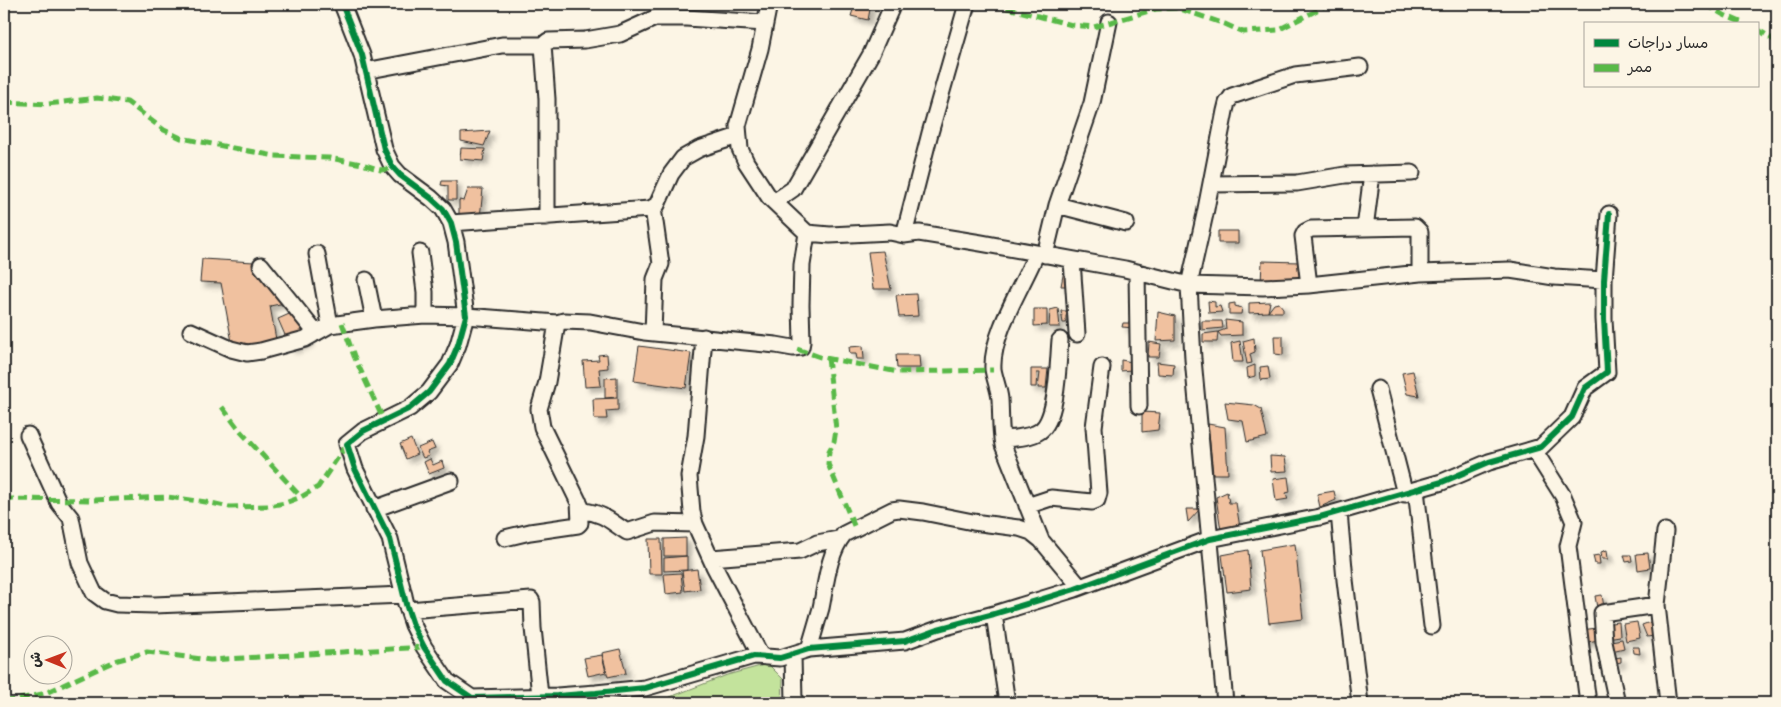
<svg xmlns="http://www.w3.org/2000/svg" width="1781" height="707" font-family="'Comic Neue','Playpen Sans Arabic',sans-serif">
<style>
.green{fill:#c3e39c;stroke:#778764}
.building{fill:#f0c19f;stroke:#2b2b2b;filter:url(#shadow)}
.lines{fill:none;stroke-linecap:round;stroke-linejoin:round}
.street-casing{stroke:#2b2b2b;stroke-width:19}
.street{stroke:#fcf5e5;stroke-width:15}
.quiet{stroke:#58b947;stroke-width:5;stroke-dasharray:10 5;stroke-linecap:butt}
.cycleway-casing{stroke:#fcf5e5;stroke-width:9}
.cycleway{stroke:#00873e;stroke-width:6}
</style>
<defs>
<filter id="shadow"><feDropShadow dx="4.5" dy="4.5" stdDeviation="2.5" flood-color="#0004"/></filter>
</defs>
<rect width="100%" height="100%" fill="#fcf5e5"/>
<filter id="ink" filterUnits="userSpaceOnUse"><feTurbulence type="fractalNoise" baseFrequency=".02" numOctaves="2"/><feDisplacementMap in="SourceGraphic" scale="10" xChannelSelector="R" yChannelSelector="G"/><feConvolveMatrix kernelMatrix="1 2 1 2 8 2 1 2 1" color-interpolation-filters="sRGB"/></filter>
<g filter="url(#ink)">
<path class="green" d="M768,664L783,679L782,703H671L670,697L727,675Z"/>
<path class="building" d="M855,4H871L868,20L851,16Z
M490,131L484,146L461,141V133Z
M461,148L485,149L483,161L460,159Z
M442,181H456V200H448V186L441,185Z
M468,189H483L480,218H459V200L464,201Z
M1218,231H1238V243H1218Z
M883,251L891,289H873L868,252Z
M202,259L254,262L285,303L270,306L277,345L234,353L221,283L200,282Z
M1262,261L1300,262V281L1261,284Z
M1064,270L1070,272V286H1061Z
M916,294L918,316L899,317L896,295Z
M1208,301L1215,302V307L1220,306L1222,312L1209,313Z
M1270,302L1268,312L1249,313V303Z
M1235,303V306L1242,308L1241,314H1229V304Z
M1279,303L1283,308V312H1268L1274,304Z
M1058,308L1060,327H1049L1050,310Z
M1034,309H1047V325L1034,326Z
M296,311L309,341L291,349L278,319Z
M1061,311H1069L1066,316V323H1063Z
M1158,312L1175,316V340L1156,341Z
M1130,317H1135L1134,328L1122,327L1123,323H1130Z
M1225,320L1242,322V335L1221,336L1218,332L1226,329Z
M1202,321H1222L1223,328L1202,330Z
M1218,332L1217,342H1203V334Z
M1274,336H1283V355L1275,354Z
M1254,338L1255,352L1250,354L1252,363L1247,364L1243,341Z
M1240,341L1243,362H1233L1231,343Z
M1149,342L1161,344L1159,357H1148Z
M639,346L691,353L686,388L634,381Z
M863,346L864,359H857L856,354H850L849,347Z
M607,354L608,368L599,369L601,386L585,387L583,361L599,360L598,355Z
M896,355H919L920,368H897Z
M1121,360L1132,362L1131,370L1121,371Z
M1157,362L1174,364L1173,375L1158,374Z
M1255,365V376L1248,378L1247,368Z
M1268,366L1270,379L1261,380L1260,367Z
M1031,369H1048L1046,388H1038L1040,373H1037L1036,387H1031Z
M1413,371L1419,396L1407,394L1402,373Z
M617,377V397L605,398V378Z
M618,398V410L606,411L607,419H594L593,399Z
M1225,402L1254,405L1261,409L1267,437L1247,442L1243,421L1228,419Z
M1142,412L1160,413L1158,430L1142,432Z
M1208,424L1225,427L1228,474H1213Z
M411,439L417,454L406,459L400,444Z
M432,442L435,449L427,452L429,456L423,458L418,448Z
M1270,456L1285,457L1287,471L1271,472Z
M430,459L433,465L442,461L444,468L429,474L424,462Z
M1288,477L1290,492L1286,493L1288,499L1276,501L1273,479Z
M1334,491L1336,500L1320,507L1317,494Z
M1227,492L1229,503H1236L1240,528L1221,531L1216,497Z
M1186,509H1200L1188,522Z
M686,538V556H664V539Z
M648,539H661L662,574H649Z
M1295,544L1303,619L1269,623L1260,550Z
M1248,550L1251,589L1227,592L1222,555Z
M1607,550L1608,559H1602L1601,552Z
M1648,553L1650,568L1638,570L1636,554Z
M1599,555L1600,564H1595L1593,556Z
M1624,555H1631L1632,561L1626,562Z
M687,556V570L664,571V558Z
M697,569L700,589L685,591L682,571Z
M681,573L683,592L666,594L664,574Z
M1602,595L1604,607L1597,608L1595,596Z
M1619,622L1620,636L1607,638L1603,624Z
M1637,622L1640,638L1626,641L1623,624Z
M1650,622L1654,636L1647,637L1642,625Z
M1597,628L1598,640L1583,643L1581,630Z
M1622,639L1624,648L1608,652L1611,641Z
M1633,647H1639L1640,654L1634,653Z
M620,649L626,673L608,677L602,653Z
M602,655L606,672L588,676L584,658Z
M1621,657V662L1613,664L1615,658Z"/>
<g class="lines">
<defs>
<path id="street" d="M342,4L362,55L384,149L392,166L400,175L431,198L443,209L451,223L456,242L466,316L458,345L450,364L429,392L410,408L363,431L347,444L355,469L390,539L406,604L413,625L424,647L447,681L472,698L557,696L596,693L645,688L754,656L780,658L809,649L905,641L938,629L994,614L1075,589L1210,539L1320,517L1442,482L1489,462L1541,447L1572,417L1585,388L1607,372L1604,319V280L1609,214
M769,4L760,49L738,126L740,149L746,162L769,197L807,233L830,235L890,232L904,235L919,233L981,243L1125,269L1189,285L1263,287L1309,285L1420,273L1510,270L1554,277L1604,280
M543,45L547,99V217
M365,71L502,45H543L548,41L585,40L620,34L655,18H686L765,23
M1211,184L1297,183L1345,175L1412,173
M774,202L793,189L871,54L893,4
M1057,205L1126,223
M653,208L661,264L655,279L653,333
M451,223L650,209L657,205L671,174L683,158L699,149L738,136
M1365,228L1372,174
M904,235L930,133L967,4
M420,253L425,292V315
M317,254L330,325
M1036,254C1023,286 991,334 993,369C994,377 999,389 1000,399C1001,414 1000,430 1003,445L1041,540
M1045,255L1057,205L1092,103L1109,22
M1072,260L1077,334
M261,265L316,333
M1137,272L1139,406
M366,280L374,319
M1309,285L1303,236L1305,232L1311,229L1415,227L1420,232V273
M557,323L547,382L539,409L542,427L583,511C604,513 611,522 627,532L655,523L695,524
M191,331L231,349L247,353L261,351L305,339L330,325L374,319L425,315L466,316L557,323L564,321L590,322L644,332L776,345L793,348L801,347L802,342L801,305L802,265L807,233
M704,337L696,436L689,476L692,512L695,524L714,566L761,656
M1378,389L1405,494
M28,435L59,503L71,518L80,563L94,593L105,601L117,604L154,605L404,595
M1002,439C1014,438 1030,438 1040,431C1058,419 1058,361 1060,340
M1534,450L1563,496L1574,522L1568,546L1588,703
M1416,490L1432,626
M1027,506L1051,498L1092,502L1097,500L1099,493L1094,427L1102,367
M374,509L451,481
M1339,512L1345,580L1360,703
M1665,531L1657,605L1668,703
M505,538L530,532L578,525L580,523L579,502
M711,558L800,551L817,543L839,539
M408,610L531,600L532,602L533,628L540,696
M994,614L1007,703
M809,649C813,636 817,622 821,608C826,584 828,554 844,534L892,510L899,509L923,512L973,522L1019,528L1031,532L1041,540L1080,587
M793,654L794,703
M1225,703L1193,359L1189,285L1205,214L1225,111L1227,103L1232,96L1295,75L1360,67
M1617,703L1604,642L1602,613L1657,605"/>
</defs>
<use href="#street" class="street-casing"/>
<use href="#street" class="street"/>
<path class="quiet" d="M992,4L1072,25L1094,27L1156,9L1177,8L1225,24L1243,32L1278,30L1325,6L1337,4
M1705,4L1724,15L1745,24
M1757,29L1777,42
M4,102L48,104L97,98L127,102L164,130L181,138L275,156L329,158L362,164L381,170L394,168
M342,323L354,356L384,421
M797,349L820,357L898,372L993,370
M828,358L836,429L834,442L829,451L828,464L855,528
M222,407L241,432L301,497
M4,499L94,500L168,497L206,502L230,507L268,506L285,503L301,497L318,487L347,444
M4,701L16,700L46,693L115,661L147,652L210,660L424,647"/>
<defs>
<path id="cycleway" d="M342,4L362,55L384,149L392,166L400,175L431,198L443,209L451,223L456,242L466,316L458,345L450,364L429,392L410,408L363,431L347,444L355,469L390,539L406,604L413,625L424,647L447,681L472,698L557,696L596,693L645,688L754,656L780,658L809,649L905,641L938,629L994,614L1075,589L1210,539L1320,517L1442,482L1489,462L1541,447L1572,417L1585,388L1607,372L1604,319V280L1609,214"/>
</defs>
<use href="#cycleway" class="cycleway-casing"/>
<use href="#cycleway" class="cycleway"/>
</g>
</g>
<rect width="1781" height="707" fill="none" stroke="#fcf5e5" stroke-width="20"/>
<rect x="10" y="10" width="1761" height="687" fill="none" stroke="#2b2b2b" stroke-width="2" filter="url(#ink)"/>
<rect x="1584" y="22" width="175" height="65" fill="#fcf5e5" stroke="#a8a49b"/>
<rect x="1594" y="39" width="25" height="8" fill="#00873e" stroke="#a8a49b"/>
<text x="1628" y="48" font-size="15" fill="#2b2b2b">مسار دراجات</text>
<rect x="1594" y="64" width="25" height="8" fill="#58b947" stroke="#a8a49b"/>
<text x="1628" y="72" font-size="15" fill="#2b2b2b">ممر</text>
<g transform="translate(48 660) rotate(271)"><circle r="24" fill="#fcf5e5" stroke="#a8a49b"/>
<path d="M0-4L9 19L0 12L-9 19Z" fill="#c8321e"/>
<text y="-8" font-size="14" font-weight="bold" text-anchor="middle" fill="#2b2b2b">ش</text>
</g>
</svg>
